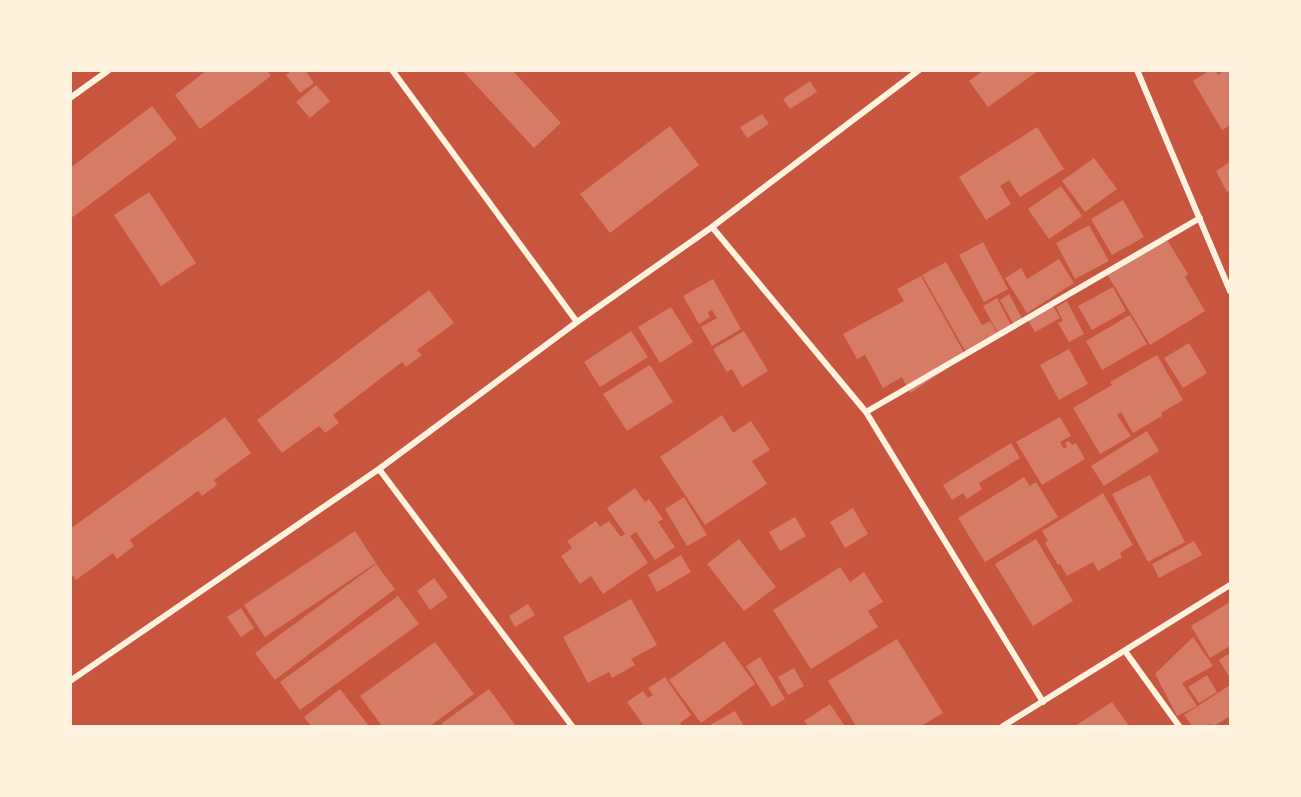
<svg xmlns="http://www.w3.org/2000/svg" width="1301" height="797" font-family="'Alegreya Sans',sans-serif">
<style>
.building{fill:#d67c66}
.lines{fill:none;stroke-linecap:round;stroke-linejoin:round}
.minor{stroke:#fff3e0;stroke-width:6}
</style>
<rect width="100%" height="100%" fill="#c8553d"/>
<path class="building" d="M207,70H267L271,76L200,129L175,95Z
M292,70H305L314,83L300,93L286,75Z
M462,70H512L561,123L534,148Z
M984,70H1039L988,107L969,81Z
M1210,70H1215L1218,75L1225,70H1230V125L1222,130L1193,81Z
M810,81L817,92L790,109L783,99Z
M316,85L330,101L310,118L296,102Z
M152,106L177,139L73,217L70,214V168Z
M762,114L769,124L747,138L740,127Z
M670,126L699,165L610,233L580,194Z
M1037,127L1064,169L1020,197L1009,180L1000,186L1011,204L986,220L959,177Z
M1094,158L1117,189L1085,212L1062,181Z
M1230,162V190L1227,192L1216,171Z
M1061,186L1082,216L1049,239L1028,209Z
M149,192L196,263L161,286L114,215Z
M1123,200L1144,237L1112,255L1091,219Z
M1089,225L1109,261L1075,279L1056,243Z
M1166,238L1188,274L1185,277L1205,311L1150,345L1107,274Z
M983,242L1008,289L984,302L959,255Z
M1059,259L1074,283L1027,313L1005,278L1021,268L1027,279Z
M946,262L982,325L990,321L999,336L967,354L922,275Z
M921,276L966,356L910,393L902,377L883,388L865,355L857,359L843,334L904,301L897,289Z
M713,279L741,329L712,346L701,327L717,318L712,310L708,312L710,317L699,324L683,296Z
M1113,287L1126,311L1092,330L1078,306Z
M429,290L454,323L417,350L422,355L406,367L402,362L333,415L339,423L325,433L319,426L282,453L257,420Z
M1009,294L1023,320L1014,325L1000,300Z
M997,298L1011,325L998,333L983,306Z
M1067,301L1084,334L1069,342L1058,323L1063,321L1056,307Z
M1053,306L1060,318L1035,332L1028,320Z
M671,307L693,342L660,363L638,327Z
M1130,315L1147,344L1102,370L1086,341Z
M631,331L648,357L600,387L584,362Z
M744,331L768,371L742,387L732,369L727,372L713,349Z
M1189,343L1207,373L1183,388L1164,358Z
M1069,349L1088,384L1059,400L1040,365Z
M1157,355L1183,400L1161,413L1162,416L1133,433L1121,412L1117,415L1131,436L1100,454L1073,408L1112,385L1110,382Z
M650,365L673,402L627,431L603,394Z
M722,415L733,433L751,421L770,450L752,461L767,484L705,525L660,457Z
M225,417L251,453L214,480L217,485L202,496L198,491L130,540L134,546L117,559L113,553L76,580L70,572V529Z
M1060,417L1071,436L1060,442L1064,449L1067,447L1065,443L1069,441L1072,445L1076,443L1085,459L1042,485L1016,442Z
M1147,431L1159,451L1104,486L1091,466Z
M1011,443L1020,458L979,483L982,489L967,499L963,493L952,500L943,485Z
M1150,475L1185,542L1148,562L1112,494Z
M1024,477L1030,486L1036,482L1058,517L985,562L958,518Z
M635,488L645,502L649,499L663,519L658,522L675,547L655,560L636,532L630,536L648,563L603,594L591,576L580,584L561,556L572,548L567,541L596,521L600,527L609,521L621,537L625,534L607,508Z
M1103,493L1133,545L1120,553L1122,557L1098,571L1093,562L1067,576L1060,564L1058,565L1045,543L1048,541L1042,531Z
M684,497L707,535L687,546L665,509Z
M853,508L868,534L845,548L830,522Z
M795,517L806,536L780,551L769,532Z
M355,531L376,563L265,637L244,605Z
M739,539L776,587L744,611L707,564Z
M1036,539L1073,601L1033,626L995,564Z
M1194,541L1202,555L1159,578L1152,564Z
M681,555L691,572L657,592L648,575Z
M376,564L395,589L275,680L255,653Z
M840,567L850,582L864,572L883,602L868,611L878,627L811,669L773,610Z
M434,578L448,597L430,610L417,591Z
M398,596L419,624L300,710L280,682Z
M631,599L657,645L631,659L635,665L612,678L609,672L588,683L563,637Z
M1230,602V646L1210,658L1191,626Z
M528,604L535,615L515,627L509,616Z
M241,608L254,628L241,637L227,617Z
M1193,637L1213,666L1182,683L1197,706L1177,716L1155,674Z
M897,639L943,713L921,726H856L828,681Z
M724,641L755,684L701,723L669,680Z
M435,642L474,694L430,726H382L360,696Z
M1230,653V678L1219,660Z
M760,657L785,699L772,707L746,666Z
M794,668L804,686L788,695L778,677Z
M1207,675L1217,692L1199,703L1188,687Z
M665,677L691,715L680,723L683,726H644L627,702L643,691L648,698L653,695L648,688Z
M1230,685V716L1214,726H1212L1210,724L1205,726H1192L1184,715Z
M340,689L369,726H311L304,717Z
M489,689L516,726H443L441,724Z
M1112,702L1129,726H1075Z
M830,704L845,726H808L804,721Z
M735,711L744,726H708Z"/>
<g class="lines">
<path class="minor" d="M392,70L577,322
M1137,70L1230,291
M70,98L109,70
M712,227L866,412L1043,702
M866,412L1200,218
M379,469L572,726
M1125,651L1179,726
M70,681L379,469L577,322L712,227L919,70
M1003,726L1230,585"/>
</g>
<rect width="1301" height="797" fill="none" stroke="#fff3e0" stroke-width="144"/>
</svg>
